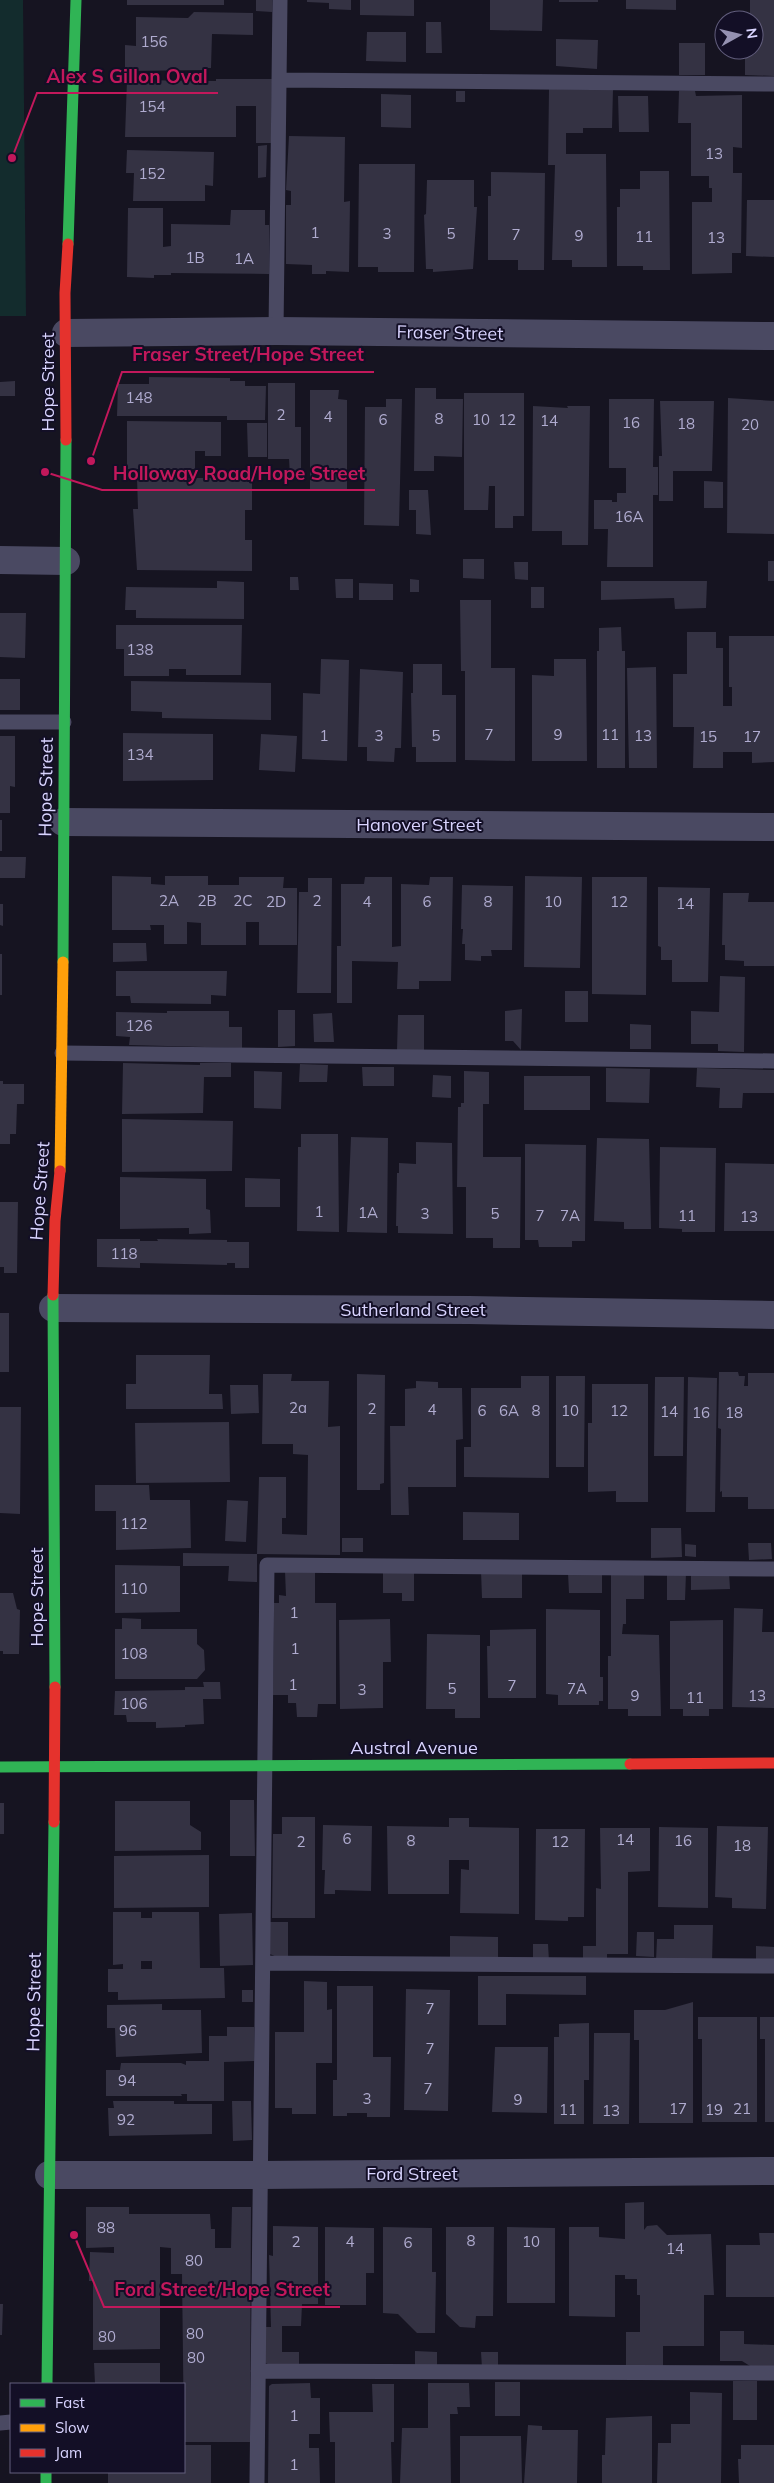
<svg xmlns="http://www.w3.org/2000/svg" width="774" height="2483" font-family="Mulish,sans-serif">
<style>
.green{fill:#132c2d}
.building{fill:#343243;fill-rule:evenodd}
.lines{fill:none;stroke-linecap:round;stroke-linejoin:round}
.lane{stroke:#4a4962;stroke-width:15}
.street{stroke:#4a4962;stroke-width:28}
.fast{stroke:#30b455;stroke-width:11}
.slow{stroke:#ff9f0a;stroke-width:11}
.jam{stroke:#e5322d;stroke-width:11}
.labels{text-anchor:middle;stroke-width:4;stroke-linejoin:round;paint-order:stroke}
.number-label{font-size:15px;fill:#b0acd0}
.street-label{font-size:18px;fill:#d9d4ff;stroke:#130f26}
.leader{fill:none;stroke:#c2185b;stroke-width:2}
.callout-dot{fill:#c2185b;stroke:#130f26;stroke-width:2}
.callout-label{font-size:19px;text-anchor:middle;font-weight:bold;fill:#c2185b;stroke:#130f26;stroke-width:4;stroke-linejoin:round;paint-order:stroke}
</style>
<rect width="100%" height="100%" fill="#161421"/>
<path class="green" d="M0,0H23L26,316H0Z"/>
<path class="building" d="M127,0H224V5H127Z
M256,0H272V12L256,11Z
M307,0H351V10L329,9V3L307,2Z
M360,0H414V16L360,15Z
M490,0H543L542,31L490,30Z
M559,0H598V2H559Z
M626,0H676V10L626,9Z
M750,0H774V76L745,75V55H749V50H754V20H750Z
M194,12L253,13V35L212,34L211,68H206V70L125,71V45L136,46V17L188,18Z
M426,22H441L442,53H426Z
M367,32H406V62L366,61Z
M556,39L598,40L597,69L556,66Z
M679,43H705V75H679Z
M216,79H272L271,143H256V106H236V137H125L127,80L216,81Z
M549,89L613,90L612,128H583V133H566V154H606L607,267H572V260H552L555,165H548Z
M456,91H465V102H456Z
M679,91H695L696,96L742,95V148L733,147V173H742L741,253H732V273L692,274V202H712V188H709V176H691V123H678Z
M381,94L411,95V128L381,127Z
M618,96H648L649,132H619Z
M289,136L345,137L344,202L350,201L349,272L326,271V274H312V265L286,264V205H291V191L286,190Z
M267,145L266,177L258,178V146Z
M127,150L214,152L213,186L205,185V201H133L134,173H126Z
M359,164H415L414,272H378V267H358Z
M640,171H669L670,270H643V266H617V207H620V189H640Z
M491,172L545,173L544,270H518V260H488V196H491Z
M427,180H474V207H477L473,269L433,272V269H426L424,215L426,214Z
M747,200H774V257L746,256Z
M128,208H163V247L171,246V224L230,225L231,210H265V225H269V274L171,273V275H154V278L127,277Z
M149,377L230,378V381H245V386H266L265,420H227V416H117L118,384H149Z
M15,381V396H0V382Z
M268,383H295V427H301V476H290L289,459H268Z
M415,388H436V399H463L462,457L434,456V471H414Z
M310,390H339L338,399L347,400V489H310Z
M464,393H524V516H513V528H495V486H489L488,510H464Z
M728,398L774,401V534L727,533Z
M386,399H402L399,526L364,525L365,407H386Z
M609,399H654L653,467H658V495H653V567H607L608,529H594V500H612V502H617V493H626V468H609Z
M660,401H714L712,471H673V501H659V456H662Z
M533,406L568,408L567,406H590L588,545H562V531H532Z
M127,421L221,422V456H205V451H195V469H127Z
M247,423H267V457H248Z
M137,478H252V510H245V540H252V571L137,570L133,509H138Z
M704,481L723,482V508H704Z
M409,490H428L431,535L416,534V510H409Z
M463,559H484V579L463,578Z
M768,561H774V581H768Z
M514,562H528V580L515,579Z
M290,577H298L299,590H290Z
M335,579H353V598H336Z
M410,579L419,580V592H410Z
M217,581L244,582V619L136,618V610H125L126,587L217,588Z
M601,581H707L706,608L675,609L674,598L601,600Z
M359,583L393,584V600H359Z
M531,587H544V608H531Z
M460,600H491V668H515V761L465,760V671H461Z
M0,613H26L25,658L0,657Z
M116,625H242L241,675H186V669H169V676H124V649H116Z
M621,627L622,651H625V768H597V651H599V628Z
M687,632H716V648H723V706H732V687H729V636H774V762L752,763V752H723V768H693L694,727H673V674H687Z
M321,659L349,660L347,761L302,759L303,693L320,694Z
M554,659H586L587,761H532V675L554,676Z
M413,664H442V695H456V762H416V747H412L411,693H413Z
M656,667L657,768H629L627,668Z
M360,669L403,672L401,748H395L394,762L367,761V747H358Z
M0,679H20V710H0Z
M131,681L271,683V720L162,718V712L131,711Z
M123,733L213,734V780L123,781Z
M261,734L297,736L295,772L259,770Z
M0,736H15V787L10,786V813H0Z
M0,820H2V851H0Z
M0,857H26L25,878H0Z
M112,876L151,877V884L165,885V876H208V885H239V877H284L283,888H297V945H259V922H246V945H201V923L187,922V944H164V925H150L151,930H112Z
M525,876L582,877L580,968L524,967Z
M365,877H392V947L401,946V884L429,885L430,877H453L451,981H419V989H397L398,962L352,961V1003H337V946H341V884H364Z
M592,877H647L646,995L592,994Z
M308,878H332L331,993H297L299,892H308Z
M462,885L513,886L512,950H491L492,956H481V961L465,960V944H462L463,929H461Z
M658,887L710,888L708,982H672V960H661V947L658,946Z
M723,893H749L748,902H774V966H744V961L725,960V945H722Z
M0,904H3V926L0,925Z
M113,943H146L147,961L113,962Z
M0,954H2V995H0Z
M116,971H227L226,996L211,995V1004L131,1003L130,996H116Z
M720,976L745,977L744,1052L718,1051V1044H691V1011L719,1012Z
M565,991H588V1022H565Z
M522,1009L521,1050L513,1041H505V1011Z
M278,1010H295V1046L278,1047Z
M167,1011H229V1027H242V1048L129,1045L130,1037L116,1036V1012L167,1013Z
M332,1013L334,1042H314L313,1014Z
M398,1015H424V1050H397Z
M630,1024L651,1025V1049H630Z
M123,1063L200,1065V1063H231V1077H204L203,1113L122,1114Z
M300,1064L328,1065L327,1082H299Z
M362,1067H394V1086H363Z
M606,1068L650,1069L649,1103L606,1102Z
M697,1068L774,1070V1093H743L742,1108H719L720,1088L696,1087Z
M254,1071L282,1072L281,1109L254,1108Z
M464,1071L489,1072V1104H483V1157H521L520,1248H493V1238H466V1187H457L458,1107H461V1103H464Z
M433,1075L451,1076V1098L432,1097Z
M524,1076H590V1110H524Z
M0,1081H3V1084H24V1104H17L16,1134H10V1144H0Z
M122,1119L233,1121L232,1171L122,1172Z
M301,1134H338L339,1232L297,1231L298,1147H301Z
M351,1137L388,1138L387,1233L347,1232Z
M597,1138L649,1139L651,1229H624V1222L594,1221Z
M416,1142L452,1143L453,1234L398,1233V1226H396L397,1173H399V1163L416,1164Z
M525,1144L586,1145L585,1241H572V1247H539L538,1240H525Z
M660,1147L716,1148L715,1232H682V1229L659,1228Z
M725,1163L774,1164V1231H724Z
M120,1177L206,1179V1209L210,1210L211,1233L189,1234V1228L120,1229Z
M245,1178L280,1179V1207H245Z
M0,1202H18L17,1273H4V1267H0Z
M97,1239H140V1241H158L157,1239L227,1240V1242H249V1268H235V1263H227V1265L140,1263V1268L97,1267Z
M0,1313H9V1372H0Z
M136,1355H210L209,1394H222L223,1409H126V1384H136Z
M719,1372H738L739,1376H745L744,1386H748V1373H774V1509H748V1497H722V1491L720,1492L721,1429L718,1428Z
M263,1374H292L291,1381H329L328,1427L340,1426V1555L257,1554L259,1477H286V1518H282V1534L307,1535L308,1455L293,1454V1444H262Z
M357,1374L385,1375L384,1483L380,1484V1490H357Z
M521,1376H549V1478L464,1477V1447H471V1388H521Z
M556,1376H585L584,1467H556Z
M655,1377H684L683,1456H654Z
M688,1377L717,1378L715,1512H686Z
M416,1381L438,1382V1388H462L463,1439L456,1440V1487H408L409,1515H391L390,1426H405V1389L416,1388Z
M592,1384H648V1502H616V1491L588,1492V1423H592Z
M230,1385H258L259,1413L231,1414Z
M0,1407H21L20,1514L0,1513Z
M229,1422L230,1482L136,1483L135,1423Z
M95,1485H149L150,1500H190L191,1548L116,1550V1511H95Z
M227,1500L248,1501L246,1542L225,1541Z
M463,1512L519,1513V1540H463Z
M651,1528H681L682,1557L651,1558Z
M342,1538H363V1552H342Z
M748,1543H771L772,1559L749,1560Z
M685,1544L696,1545V1557L685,1556Z
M183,1553L257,1554V1582L228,1581L229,1566H183Z
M115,1565L180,1566V1612L115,1613Z
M285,1571H315V1603H336V1704H318L317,1717H297L296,1703H288V1695H273L274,1603H279V1595L286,1596Z
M481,1571H522V1598H482Z
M611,1571H644V1599H626V1624H623L622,1634L659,1635L661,1716H628V1709H608V1656H611Z
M383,1572H414V1601H402V1593H383Z
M667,1572L686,1573L685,1600H667Z
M568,1573H602V1593H569Z
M691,1573H729L730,1589L691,1590Z
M0,1593H13L17,1609L20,1610L19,1654H3V1651H0Z
M734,1608L763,1609L762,1632H774V1708L732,1707Z
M546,1609L600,1610V1677H603V1701H599V1705H558V1695L546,1694Z
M122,1618L141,1619V1629H197V1644L204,1650L205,1670L197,1679H115V1629H122Z
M390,1619L391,1662H383V1708L340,1709L339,1620Z
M723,1620V1709H709V1716H683V1709H670V1621Z
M536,1629V1698H488L487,1646H490V1630Z
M427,1634L480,1635V1718H455V1709H426Z
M203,1682H220L221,1699H203L204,1724L185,1725V1727L156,1728V1722H127L126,1715H114L115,1691L185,1690V1687H204Z
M230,1800H254L255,1856H230Z
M115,1801H190V1825L201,1832V1850L115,1851Z
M0,1803H4V1834H0Z
M282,1817H315V1918H272L273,1834H282Z
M449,1818H469V1827L519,1828V1914L460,1913L461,1869L469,1870V1860H449V1894H388L387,1826L449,1827Z
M323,1825L372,1826L371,1891L335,1890V1894H324L325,1870H322Z
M717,1826L768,1827L766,1909L732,1908V1898L715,1897Z
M659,1827L708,1828V1908L658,1907Z
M600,1828H650V1871L628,1872V1954H607V1959L583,1958V1946H596V1888L601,1889Z
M536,1829H585L584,1917H568V1921L535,1920Z
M209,1855V1907L114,1908V1856Z
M113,1912H141V1918H152V1912H199L200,1968H224L225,1998L118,2000V1992H108V1969H123V1964L113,1965ZM141,1961H152V1969H141Z
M252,1913L253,1965L220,1966L219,1914Z
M270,1922H288V1962L270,1954Z
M674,1925H713L712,1962L656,1961L657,1939H674Z
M637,1932H654V1957L636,1956Z
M450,1936L498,1937V1961H450Z
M533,1944H548L549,1961H533Z
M756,1946L774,1947V1961L756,1960Z
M478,1976H586V1995L506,1994V2025H478Z
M304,1981L327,1982V2010L332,2009V2063H316V2114H292V2108H275V2032H304Z
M337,1986H373V2057H391L390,2117H367V2113H347V2116H333V2080H337Z
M406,1989L450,1990L448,2111L404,2110Z
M242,1990H253V2002H242Z
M693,2002V2123H639V2040H634V2010H665Z
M162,2004V2010H201L202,2053L116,2057L115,2028H107V2005Z
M698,2017H757V2122H702V2039H698Z
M760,2017H774V2122H765V2039H760Z
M589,2023V2080H584V2124H554V2037H559V2024Z
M227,2027H254V2061L224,2062V2101H187V2094H181L182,2096H106V2070H120L121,2063H181L186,2065V2061H209V2036H227Z
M594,2033H630L629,2124H593Z
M495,2047H548L547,2113L492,2112Z
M113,2101H174V2104H212V2134L109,2136L108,2108H114Z
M232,2101H251L252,2140L233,2141Z
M644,2202V2230L647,2226L657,2225L667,2235L711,2234L714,2295H704V2346H663V2368H626V2332H640V2295H637V2279H625V2275H615V2317L569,2316V2227H599V2237L625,2239V2203Z
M86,2207H129V2214H210L211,2229H215V2248H231L232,2207H251L250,2442H184L182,2274H171V2248L160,2247V2349L93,2350V2281H89L90,2252L114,2253V2247L86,2248Z
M273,2226L318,2227V2304H302L301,2326H282V2352H299V2368L277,2369L264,2362L265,2327H271L269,2255L273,2256Z
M325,2227L374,2228V2273H366V2305H325Z
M383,2227L432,2228V2272H436L435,2333H417L398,2314L383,2313Z
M446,2227H494L493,2316H476L475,2328L460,2327L446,2314Z
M507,2227L555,2228V2303H507Z
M759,2233H774V2297H726V2245H760Z
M0,2304H3L2,2335H0Z
M720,2331H744V2344L774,2345V2366H750L742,2361H720Z
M415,2351L437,2352V2367H415Z
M481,2352H498V2367L482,2368Z
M94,2363H160V2384H95Z
M733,2381H757V2420H733Z
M495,2382H520V2416H495Z
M310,2383L311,2398H320V2434H309V2448H319L320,2483H268L269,2386L272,2384Z
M428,2383H469L470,2407H457L458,2414H450L451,2483H400L402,2428H428Z
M372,2384H394V2442H391L392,2483H335V2442H330L329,2412H373Z
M690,2392L722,2393L721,2483H657L658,2443H671V2424H690Z
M652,2416V2483H602V2455H605L606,2418Z
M528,2425L542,2426V2430H578L577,2483H524Z
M460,2436H521L522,2483H460Z
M184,2445H211V2483H108V2472H184Z
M741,2445H774V2483H739L738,2459H741Z"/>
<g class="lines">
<path class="lane" d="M279,80L774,84
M276,331L280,0
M0,722H64
M62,1053L774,1061
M263,1963L774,1966
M258,2371L774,2373
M0,2423L11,2422
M257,2483L267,1565L774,1569"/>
<path class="street" d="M66,333L276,331L774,336
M0,560L66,561
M63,822L774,827
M53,1308L469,1310L774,1315
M49,2175H260L774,2171"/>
<path class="fast" d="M68,244L76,0
M63,962L66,440
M53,1295L55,1687
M0,1767L630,1764
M47,2384L54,1822
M46,2472V2483"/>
<path class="slow" d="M60,1171L63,962"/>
<path class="jam" d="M66,440L65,293L68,244
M53,1295L55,1221L60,1171
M630,1764L774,1763
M54,1822L55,1687"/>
</g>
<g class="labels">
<g class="number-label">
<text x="154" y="47">156</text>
<text x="152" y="112">154</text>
<text x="714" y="159">13</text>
<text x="152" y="179">152</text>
<text x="315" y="238">1</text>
<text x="387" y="239">3</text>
<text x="451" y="239">5</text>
<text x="516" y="240">7</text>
<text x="579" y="241">9</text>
<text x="644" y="242">11</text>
<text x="716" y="243">13</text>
<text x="195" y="263">1B</text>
<text x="244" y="264">1A</text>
<text x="139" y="403">148</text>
<text x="281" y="420">2</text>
<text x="328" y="422">4</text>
<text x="439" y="424">8</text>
<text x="383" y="425">6</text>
<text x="481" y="425">10</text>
<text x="507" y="425">12</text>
<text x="549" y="426">14</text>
<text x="631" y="428">16</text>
<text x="686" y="429">18</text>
<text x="750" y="430">20</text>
<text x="629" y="522">16A</text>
<text x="140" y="655">138</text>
<text x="489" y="740">7</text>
<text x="558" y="740">9</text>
<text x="610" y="740">11</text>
<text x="324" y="741">1</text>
<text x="379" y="741">3</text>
<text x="436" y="741">5</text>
<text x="643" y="741">13</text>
<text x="708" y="742">15</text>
<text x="752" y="742">17</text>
<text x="140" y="760">134</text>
<text x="169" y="906">2A</text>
<text x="207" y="906">2B</text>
<text x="243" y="906">2C</text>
<text x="317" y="906">2</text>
<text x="276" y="907">2D</text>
<text x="367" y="907">4</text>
<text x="427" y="907">6</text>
<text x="488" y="907">8</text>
<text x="553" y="907">10</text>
<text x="619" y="907">12</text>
<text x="685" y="909">14</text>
<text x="139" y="1031">126</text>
<text x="319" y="1217">1</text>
<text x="368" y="1218">1A</text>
<text x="425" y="1219">3</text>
<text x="495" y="1219">5</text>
<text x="540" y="1221">7</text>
<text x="570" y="1221">7A</text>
<text x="687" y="1221">11</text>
<text x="749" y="1222">13</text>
<text x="124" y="1259">118</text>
<text x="298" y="1413">2a</text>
<text x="372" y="1414">2</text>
<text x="432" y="1415">4</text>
<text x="482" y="1416">6</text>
<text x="509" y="1416">6A</text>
<text x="536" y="1416">8</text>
<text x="570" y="1416">10</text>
<text x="619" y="1416">12</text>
<text x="669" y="1417">14</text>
<text x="701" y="1418">16</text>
<text x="734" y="1418">18</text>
<text x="134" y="1529">112</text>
<text x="134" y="1594">110</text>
<text x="294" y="1618">1</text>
<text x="295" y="1654">1</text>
<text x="134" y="1659">108</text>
<text x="293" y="1690">1</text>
<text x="512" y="1691">7</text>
<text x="452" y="1694">5</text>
<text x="577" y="1694">7A</text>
<text x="362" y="1695">3</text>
<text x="635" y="1701">9</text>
<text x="757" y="1701">13</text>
<text x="695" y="1703">11</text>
<text x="134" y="1709">106</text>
<text x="347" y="1844">6</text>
<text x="625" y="1845">14</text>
<text x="411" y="1846">8</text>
<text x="683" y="1846">16</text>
<text x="301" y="1847">2</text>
<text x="560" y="1847">12</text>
<text x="742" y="1851">18</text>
<text x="430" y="2014">7</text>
<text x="128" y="2036">96</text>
<text x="430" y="2054">7</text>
<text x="127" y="2086">94</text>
<text x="428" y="2094">7</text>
<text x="367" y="2104">3</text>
<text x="518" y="2105">9</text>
<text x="678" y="2114">17</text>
<text x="742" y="2114">21</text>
<text x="568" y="2115">11</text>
<text x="714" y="2115">19</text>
<text x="611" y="2116">13</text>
<text x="126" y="2125">92</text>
<text x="106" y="2233">88</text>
<text x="471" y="2246">8</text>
<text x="296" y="2247">2</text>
<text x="350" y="2247">4</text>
<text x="531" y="2247">10</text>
<text x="408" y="2248">6</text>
<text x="675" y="2254">14</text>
<text x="194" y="2266">80</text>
<text x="195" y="2339">80</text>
<text x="107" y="2342">80</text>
<text x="196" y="2363">80</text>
<text x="294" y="2421">1</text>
<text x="294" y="2470">1</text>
</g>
<g class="street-label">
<text transform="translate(450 333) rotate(1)" y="6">Fraser Street</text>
<text transform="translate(48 382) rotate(-90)" y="6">Hope Street</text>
<text transform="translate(46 787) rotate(-89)" y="6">Hope Street</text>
<text x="419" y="831">Hanover Street</text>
<text transform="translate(40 1191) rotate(-86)" y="6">Hope Street</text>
<text x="413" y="1316">Sutherland Street</text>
<text transform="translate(37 1597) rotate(-90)" y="6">Hope Street</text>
<text x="414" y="1754">Austral Avenue</text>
<text transform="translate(34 2002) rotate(-89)" y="6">Hope Street</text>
<text x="412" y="2180">Ford Street</text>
</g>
</g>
<path class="leader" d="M12 158L37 93H218M91 461L122 372H374M45 472L102 490H375M74 2235L104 2307H340"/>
<g class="callout-dot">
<circle cx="12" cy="158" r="5"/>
<circle cx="91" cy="461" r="5"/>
<circle cx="45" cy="472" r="5"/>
<circle cx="74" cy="2235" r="5"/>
</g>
<g class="callout-label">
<text x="127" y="83">Alex S Gillon Oval</text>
<text x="248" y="361">Fraser Street/Hope Street</text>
<text x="239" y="480">Holloway Road/Hope Street</text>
<text x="222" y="2296">Ford Street/Hope Street</text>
</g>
<rect x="10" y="2383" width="175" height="90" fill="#130f26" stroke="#625e7d"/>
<rect x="20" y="2399" width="25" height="8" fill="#30b455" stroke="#625e7d"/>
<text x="55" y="2408" font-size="15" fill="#d9d4ff">Fast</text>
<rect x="20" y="2424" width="25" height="8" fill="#ff9f0a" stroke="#625e7d"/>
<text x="55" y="2433" font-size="15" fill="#d9d4ff">Slow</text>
<rect x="20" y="2449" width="25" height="8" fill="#e5322d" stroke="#625e7d"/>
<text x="55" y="2458" font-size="15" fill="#d9d4ff">Jam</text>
<g transform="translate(739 35) rotate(82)"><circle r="24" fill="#130f26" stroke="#625e7d"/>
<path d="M0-4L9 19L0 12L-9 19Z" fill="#9591b1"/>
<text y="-8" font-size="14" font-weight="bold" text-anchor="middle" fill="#d9d4ff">N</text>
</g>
</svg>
